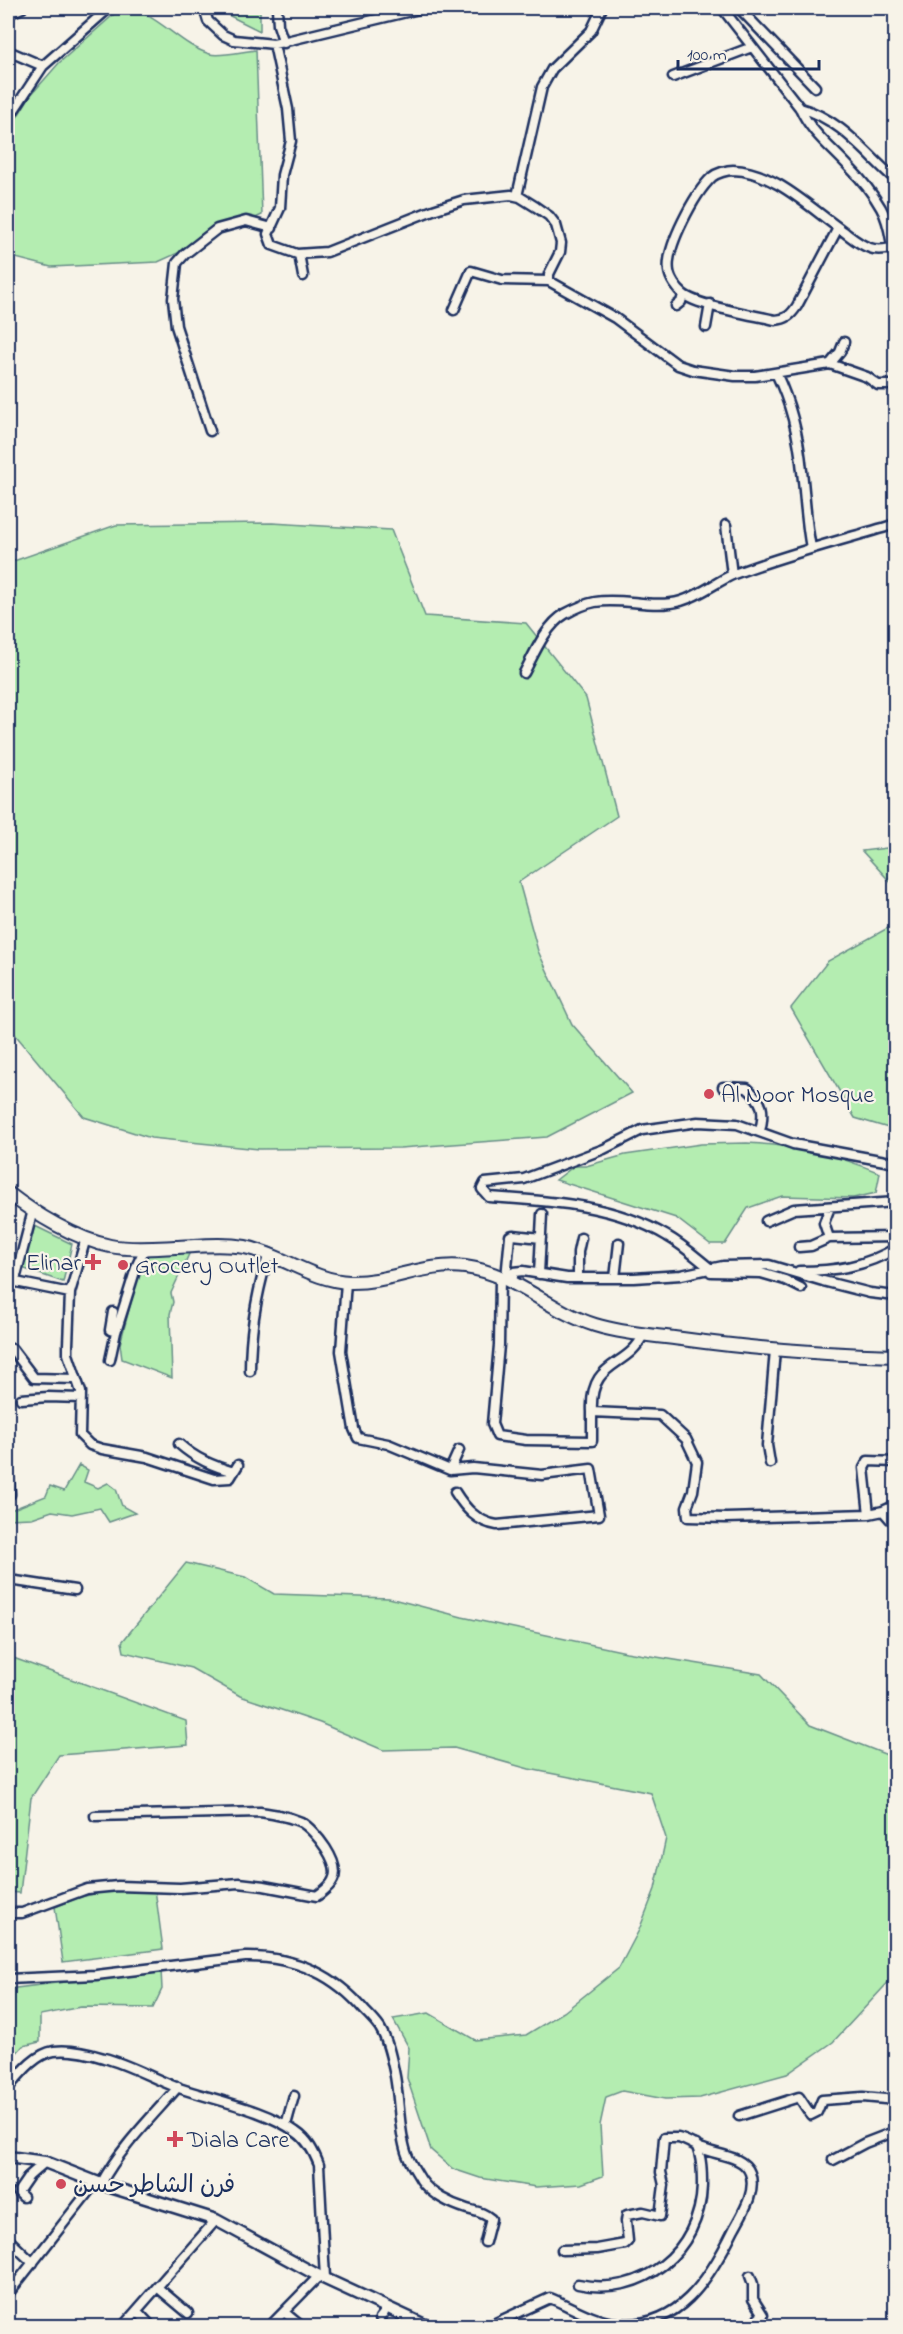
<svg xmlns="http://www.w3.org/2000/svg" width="903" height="2334" font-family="'Indie Flower','Playpen Sans Arabic',sans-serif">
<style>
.green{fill:#b4edb1;stroke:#688e88;stroke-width:1.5}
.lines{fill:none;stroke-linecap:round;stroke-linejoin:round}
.minor-casing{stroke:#1b2f5e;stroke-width:13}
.tertiary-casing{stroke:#1b2f5e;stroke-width:15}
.secondary-casing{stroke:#1b2f5e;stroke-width:16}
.minor{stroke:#f7f3e8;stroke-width:8}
.tertiary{stroke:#f7f3e8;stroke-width:10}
.secondary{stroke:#f7f3e8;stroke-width:12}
.poi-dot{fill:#d1495b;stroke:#f7f3e8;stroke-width:2}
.labels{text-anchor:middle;stroke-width:4.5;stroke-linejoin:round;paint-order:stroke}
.poi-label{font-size:24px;fill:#1b2f5e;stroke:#f7f3e8;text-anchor:start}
</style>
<rect width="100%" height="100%" fill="#f7f3e8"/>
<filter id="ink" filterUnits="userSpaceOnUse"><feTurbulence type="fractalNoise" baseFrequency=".0167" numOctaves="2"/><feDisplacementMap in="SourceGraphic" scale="12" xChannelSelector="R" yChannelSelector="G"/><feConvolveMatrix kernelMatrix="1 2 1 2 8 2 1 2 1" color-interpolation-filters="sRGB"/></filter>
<g filter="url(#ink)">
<path class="green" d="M121,8C154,8 178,45 210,54C219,57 244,51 256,50L262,215L158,262L51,267L8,256V132L30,96L59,63Z
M214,8H260V31Z
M272,523L391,530L425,616L526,623L586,698L617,816L519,882L538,951L572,1024L632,1093L547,1137L400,1148L259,1149L151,1138L84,1117L8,1026V563L116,525Z
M895,847H896L895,887L862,851Z
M895,924V1130L855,1118L791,1008L828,961Z
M747,1143C796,1145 834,1154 880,1173L876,1193L853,1198L782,1196L748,1208L725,1244H710L676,1218L556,1180L574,1166H586L625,1155L701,1144Z
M35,1226L72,1244L63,1282L22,1268Z
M190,1252L171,1293L173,1302L170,1314L172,1378L122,1359L120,1344L141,1264L146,1255Z
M79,1465L88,1470L84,1482L98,1488L108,1483L116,1489L122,1506L135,1513L109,1522L100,1508L72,1514L52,1511L32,1518L8,1519V1511L46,1496L50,1486L64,1491Z
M186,1563L245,1577L274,1594L389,1598L462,1617L626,1652L761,1674L810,1725L895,1758V1975L833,2042L787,2074L700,2098L665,2099L622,2091L606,2097L600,2125L603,2176L581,2184L536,2187L480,2178L453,2169L431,2150L407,2078L409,2048L393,2019L429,2013L475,2040L526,2035L564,2012L619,1968L639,1930L655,1889L666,1838L651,1793L529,1769L454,1748L383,1750L320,1723L240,1696L191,1668L124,1652L122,1642Z
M8,1656L186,1721L188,1745L59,1755L31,1798L20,1893L8,1892Z
M123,1888L155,1889L163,1949L63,1962L55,1907L80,1897Z
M161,1970L162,1989L153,2008L81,2007L40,2015V2042L23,2046L8,2062V1989Z"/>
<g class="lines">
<defs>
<path id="minor" d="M204,8L208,21L223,35L234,40L274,44L423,8
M277,8L278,25L284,43
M722,8L800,108C811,133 832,148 850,168C861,179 873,194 881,208C891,225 890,243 896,261
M739,8L815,87
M8,14L22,8
M274,44L288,109L291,141L282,175L280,208L268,234L272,245L297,254L327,252L433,210L464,200L511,195L520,197L536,207L549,216L556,225L561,243L560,252L549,274V281L615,318L678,365L693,370L735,376H755L830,364L867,377L878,385H896
M8,51L43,66
M673,77L752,47
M800,108C841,119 866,154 896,180
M8,119L43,66L109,8
M517,196L542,87L552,69L591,31L602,8
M838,228L797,306C791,315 787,319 775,320C754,315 697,306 683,294C677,289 670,279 669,271C665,248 695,193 712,177C717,173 727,170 733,170C774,171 811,209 843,231C851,237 860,245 870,248C877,251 885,249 892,248
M299,254L303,276
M676,306L681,302L683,295
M454,310L471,271L502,280L549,281
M706,327L710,304
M830,364L840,352L844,342
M776,373C790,402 799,438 802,471C805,497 806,522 811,548
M210,431L176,326L173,299L177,263L185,254L217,229L246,221L272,228
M726,525L732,575
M524,673C534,654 546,625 565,614C574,609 585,604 595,602C623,597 653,609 681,601C701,595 716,582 734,574C787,554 842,540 896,524
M723,1087L747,1088C763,1102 765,1110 760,1131
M766,1221L794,1209L896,1202
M86,1238L70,1293L68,1345V1354L81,1392L80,1435L90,1445L102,1449L147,1457L214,1479L230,1478L238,1465
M829,1238L824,1223L830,1207
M799,1247L811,1246L829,1238L896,1237
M711,1269C697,1258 683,1245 667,1236C613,1204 549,1201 489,1197L482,1189L485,1183L524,1179L604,1149L642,1130L698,1122L737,1124L793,1144L896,1163
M799,1271C834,1271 865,1267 896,1248
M711,1272L761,1273L785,1280L801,1288
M539,1274L542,1214
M500,1277L499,1345L492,1424L497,1436L526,1440L592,1441V1412
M506,1278L510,1236L513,1235L541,1238
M578,1278V1252L581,1238
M615,1278L619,1243
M8,1281H11L16,1276L33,1210
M11,1281L70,1293
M512,1281L514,1272L523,1271L567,1278H634L681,1275L723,1266L769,1265L823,1281L870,1293L896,1296
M346,1282L341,1351L354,1429L358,1438L388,1444L450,1470L459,1450
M113,1312L110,1330L116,1332
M643,1335C628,1369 589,1359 592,1412L660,1415L686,1439L697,1462L693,1491L687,1507L688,1517L726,1518L869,1514L883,1511
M12,1349L34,1378L75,1379
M110,1360L116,1332L137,1265L145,1248
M250,1371C250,1332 257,1291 269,1253
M21,1399L48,1397L81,1398
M179,1444C196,1459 213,1466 234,1472
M770,1463L767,1445L775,1350
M450,1470L473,1468L542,1475L591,1469L599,1515L497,1525C477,1522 465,1508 455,1492
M8,1495L10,1494L9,1478
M896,1505L883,1511L890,1519L896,1521
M869,1514L864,1468L868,1461L896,1462
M8,1583L16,1581L75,1590
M8,1913H22L87,1889L118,1886L180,1888L239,1883L264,1886L317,1896C322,1892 330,1887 333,1880C342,1864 315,1830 301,1822C288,1816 274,1814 260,1812L95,1816
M8,1979L96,1975L245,1957C294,1956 334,1974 365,2011C370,2016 376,2022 380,2028C388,2041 391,2057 394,2071C400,2098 398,2127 406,2152C409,2162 416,2171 421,2180C430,2194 451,2204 467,2209C477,2212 483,2212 491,2219L485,2242
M8,2088C20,2074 35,2054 54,2051C70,2049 88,2053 104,2058C128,2064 152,2078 176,2087C213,2100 265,2109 296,2132C308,2140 314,2152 319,2165L325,2278
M739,2116L799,2097L811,2115L817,2112L822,2100L863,2097L896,2100
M286,2125L294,2096
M833,2160L865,2143L896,2131
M101,2184C120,2148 152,2117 178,2087
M23,2197L18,2192L29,2176L45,2162
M8,2239L33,2263
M578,2284C642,2298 700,2251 702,2186C702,2173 702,2157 696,2145
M157,2287L188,2313
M8,2294L96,2182
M137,2311L151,2326
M284,2312L301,2326
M380,2318L384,2313V2307
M123,2326L216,2220
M270,2326L319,2276
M489,2326L550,2298C570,2306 592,2320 614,2323C678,2332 710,2278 734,2229C742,2214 757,2192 750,2173C744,2156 717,2155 703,2149C695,2146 687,2140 678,2138C674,2138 668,2138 664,2138L661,2172L664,2185L660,2216L643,2212L627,2215L626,2221L628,2241L625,2244L597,2249L562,2250
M749,2326L763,2315L753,2299V2284L750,2276"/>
<path id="tertiary" d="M8,2157L45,2162L101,2184L216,2220L319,2276L427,2326"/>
<path id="secondary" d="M8,1193C35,1214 76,1239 110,1246C131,1250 154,1248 175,1247C198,1246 222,1243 245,1247C281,1254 313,1281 350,1282C389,1283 426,1262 465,1267C514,1273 549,1311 595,1325C624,1334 653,1335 682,1339C754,1349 824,1354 896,1356"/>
</defs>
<use href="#minor" class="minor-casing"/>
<use href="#tertiary" class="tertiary-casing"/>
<use href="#secondary" class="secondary-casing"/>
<use href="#minor" class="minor"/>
<use href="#tertiary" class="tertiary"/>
<use href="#secondary" class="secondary"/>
</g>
</g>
<g class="poi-dot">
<circle cx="709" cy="1094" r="6"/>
<path d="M90 1253h6v6h6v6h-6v6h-6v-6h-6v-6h6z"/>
<circle cx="123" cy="1265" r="6"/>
<path d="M172 2130h6v6h6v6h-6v6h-6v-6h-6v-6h6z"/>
<circle cx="61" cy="2184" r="6"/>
</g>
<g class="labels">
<g class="poi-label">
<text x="721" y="1102">Al Noor Mosque</text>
<text x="81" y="1270" text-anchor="end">Elinar</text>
<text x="135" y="1273">Grocery Outlet</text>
<text x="187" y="2147">Diala Care</text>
<text x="73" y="2192">فرن الشاطر حسن</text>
</g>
</g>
<rect width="903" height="2334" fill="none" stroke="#f7f3e8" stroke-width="30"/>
<rect x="15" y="15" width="873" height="2304" fill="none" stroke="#1b2f5e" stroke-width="2" filter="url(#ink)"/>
<path d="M678 60v9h141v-9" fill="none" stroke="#1b2f5e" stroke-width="3"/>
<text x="687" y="60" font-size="18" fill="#1b2f5e" stroke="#f7f3e8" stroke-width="4.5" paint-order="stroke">100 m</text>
</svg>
